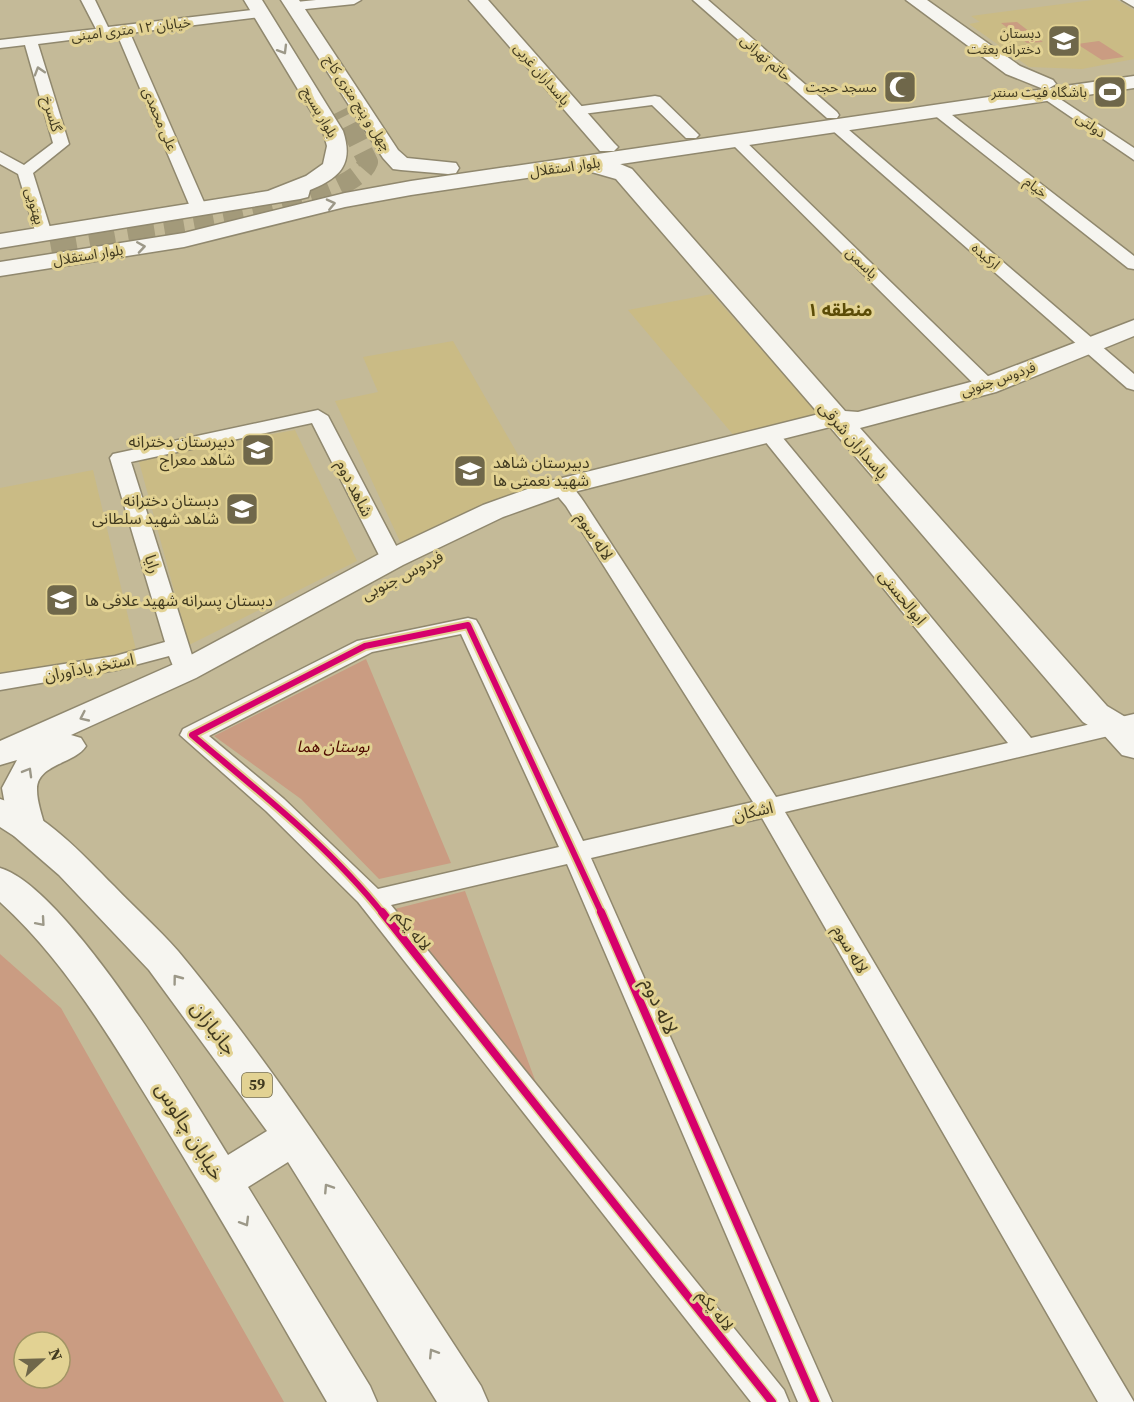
<svg xmlns="http://www.w3.org/2000/svg" width="1134" height="1402" font-family="'Source Serif 4','Noto Sans Arabic',serif">
<style>
.built{fill:#cabb85}
.green{fill:#ca9c82;fill-rule:evenodd}
.lines{fill:none;stroke-linecap:round;stroke-linejoin:round}
.primary-tunnel-far1{stroke:#a39a7a;stroke-width:20;stroke-dasharray:20 10;stroke-linecap:butt}
.primary-tunnel{stroke:#a39a7a;stroke-width:26;stroke-dasharray:26 13;stroke-linecap:butt}
.street-casing{stroke:#90886e;stroke-width:3}
.secondary-casing{stroke:#90886e;stroke-width:3}
.primary-casing{stroke:#90886e;stroke-width:3}
.highway-casing{stroke:#90886e;stroke-width:3}
.street{fill:#f6f5f0;fill-rule:evenodd}
.secondary{fill:#f6f5f0;fill-rule:evenodd}
.primary{fill:#f6f5f0;fill-rule:evenodd}
.highway{fill:#f6f5f0;fill-rule:evenodd}
.cycleway-far1-casing{stroke:#e2d293;stroke-width:10}
.cycleway-casing{stroke:#e2d293;stroke-width:11}
.cycleway-far1{stroke:#d6006c;stroke-width:6}
.cycleway{stroke:#d6006c;stroke-width:8}
.oneway{stroke:#9c9888}
.labels{text-anchor:middle;stroke-width:6;stroke-linejoin:round;paint-order:stroke}
.far-street-label{font-size:14px;fill:#413a20;stroke:#e2d293}
.far-poi-label{font-size:14px;fill:#413a20;stroke:#e2d293;text-anchor:end}
.shield{fill:#e2d293;stroke:#716842;stroke-width:1.5}
.shield-label{font-size:15px;font-weight:bold;fill:#413a20}
.street-label{font-size:16px;fill:#413a20;stroke:#e2d293}
.poi-label{font-size:16px;fill:#413a20;stroke:#e2d293;text-anchor:end}
.park-label{font-size:16px;font-style:italic;fill:#500a00;stroke:#e2d293}
.far-district-label{font-size:18px;font-weight:bold;fill:#5b4c07;stroke:#e2d293}
.near-street-label{font-size:20px;fill:#413a20;stroke:#e2d293}
</style>
<rect width="100%" height="100%" fill="#c4ba98"/>
<path class="built" d="M1093,0H1117L1134,10V59L1082,69L1029,67L969,24L980,22L971,16Z
M712,294L822,416L735,437L628,310Z
M453,341L537,488L403,548L335,401L378,392L363,357Z
M295,430L357,561L189,645L138,458Z
M93,470L137,654L0,676V488Z"/>
<path class="green" d="M1017,22L1043,42L1027,43L1001,23Z
M1099,41L1124,57L1102,60L1077,44Z
M366,659L451,863L379,879L301,799L214,736Z
M465,891L552,1126L387,911Z
M0,954L61,1008L284,1402H0ZM24,1342H60V1378H24Z"/>
<g class="lines">
<path class="primary-tunnel-far1" d="M135,234C179,226 353,203 368,162L342,110"/>
<path class="primary-tunnel" d="M51,248L144,232"/>
<defs>
<path id="street" d="M81,0H95L108,27L261,9L268,13L261,17L130,33L207,209L205,212H193L191,209L117,34L38,44L69,144L33,173L52,234L44,239L36,234L18,174L0,164V152L24,165L53,143L25,45L0,48V40L96,29Z
M316,0H361L354,4L296,10L289,6L296,2Z
M693,0H708L837,112L839,115L837,118H827Z
M1122,0H1134V7Z
M1048,91L1134,148V160L1043,98L1041,95Z
M655,96L660,97L696,132L699,135L696,138H686L652,105L575,115L568,111L575,107Z
M938,107L943,108L1134,256V269L1128,268L933,114L931,111L933,108Z
M837,122L842,124L1134,374V390L1127,388L832,130L829,127Z
M737,136L742,138L994,382L997,386L994,390H980L732,144L729,141Z
M318,410L328,416L403,559L400,564H384L381,559L312,423L131,462L197,671L193,676L185,678L177,676L169,656L116,670L0,690V674L115,656L165,642L110,458L113,454Z
M771,430L778,432L1031,738L1134,714V730L785,812L1134,1402H1098L762,818L591,858L832,1402H798L567,864L391,905L784,1390L789,1402H751L358,902L266,811L180,735L183,729L357,641L468,618L476,620L479,625L583,841L753,802L566,506L550,487L553,483C568,479 576,490 584,502L776,797L1008,743L764,440L761,436L764,432ZM461,634L559,847L378,889L284,799L209,736L372,652Z"/>
<path id="secondary" d="M469,0H488L614,143L618,147L614,151H600Z
M906,0H927L1020,66L1053,80L1056,84L1046,90L1006,74Z
M589,158L613,161L632,169L845,411L858,412L978,380L1134,320V336L996,392L860,428L1107,706L1127,718L1134,726V758L1122,755L1103,734L1083,722L830,427L570,493L503,517L403,565L196,678L71,735L81,738L86,746C75,764 36,764 37,790C37,802 42,815 45,827L40,836L27,839L14,836L9,827L2,788L17,760L0,765V741L174,664L381,553L483,505L550,481L819,414L616,179L581,169L578,164L581,159Z"/>
<path id="primary" d="M244,0H262L343,131C354,164 340,178 310,190L308,197L300,199L0,248V234L268,191L306,176L323,164L327,146L323,131Z
M281,0H299L398,150L407,158L456,163L459,168L456,173L448,174L401,170L393,169L383,158Z
M1134,76V88L411,195L345,207L184,247L0,276V262L184,233L345,193L411,181Z"/>
<path id="highway" d="M0,799C45,812 82,854 114,886C135,908 158,928 178,951C291,1087 384,1238 481,1386L488,1402H437L288,1162L248,1187L370,1386L377,1402H327C270,1304 214,1205 154,1109C109,1036 64,960 0,902V868C66,887 189,1092 228,1155L267,1131L149,970L59,875L14,836L0,827Z"/>
</defs>
<use href="#street" class="street-casing"/>
<use href="#secondary" class="secondary-casing"/>
<use href="#primary" class="primary-casing"/>
<use href="#highway" class="highway-casing"/>
<use href="#street" class="street"/>
<use href="#secondary" class="secondary"/>
<use href="#primary" class="primary"/>
<use href="#highway" class="highway"/>
<defs>
<path id="cycleway-far1" d="M383,914C329,846 258,791 192,735L365,646L468,625L602,914"/>
<path id="cycleway" d="M382,912L772,1402
M601,912L815,1402"/>
</defs>
<use href="#cycleway-far1" class="cycleway-far1-casing"/>
<use href="#cycleway" class="cycleway-casing"/>
<use href="#cycleway-far1" class="cycleway-far1"/>
<use href="#cycleway" class="cycleway"/>
</g>
<defs><path id="oneway-chevron" d="M-2-3.5L2.5 0L-2 3.5" fill="none" stroke-width="1.6" stroke-linecap="round" stroke-linejoin="round" transform="scale(1.5)"/></defs>
<g class="oneway">
<use href="#oneway-chevron" transform="translate(283 50) rotate(59)"/>
<use href="#oneway-chevron" transform="translate(39 71) rotate(-107)"/>
<use href="#oneway-chevron" transform="translate(331 204) rotate(-13)"/>
<use href="#oneway-chevron" transform="translate(141 247) rotate(-9)"/>
<use href="#oneway-chevron" transform="translate(84 717) rotate(155)"/>
<use href="#oneway-chevron" transform="translate(28 772) rotate(-60)"/>
<use href="#oneway-chevron" transform="translate(41 922) rotate(49)"/>
<use href="#oneway-chevron" transform="translate(177 979) rotate(-127)"/>
<use href="#oneway-chevron" transform="translate(328 1188) rotate(-123)"/>
<use href="#oneway-chevron" transform="translate(245 1222) rotate(59)"/>
<use href="#oneway-chevron" transform="translate(433 1353) rotate(-122)"/>
</g>
<defs>
<symbol id="school-square" viewBox="-11 -11 22 22"><rect x="-9" y="-9" width="18" height="18" rx="4" fill="#6f674a" stroke="#e2d293"/><path d="M0-5L7-2L0 1L-7-2ZM-4 1L0 2.5L4 1V4Q0 6-4 4Z" fill="#fff"/></symbol>
<symbol id="mosque-square" viewBox="-11 -11 22 22"><rect x="-9" y="-9" width="18" height="18" rx="4" fill="#6f674a" stroke="#e2d293"/><path d="M3.5-4.9A6 6 0 1 0 3.5 4.9A5 5 0 1 1 3.5-4.9Z" fill="#fff"/></symbol>
<symbol id="stadium-square" viewBox="-11 -11 22 22"><rect x="-9" y="-9" width="18" height="18" rx="4" fill="#6f674a" stroke="#e2d293"/><path d="M0-5a6.5 5 0 1 0 0 10a6.5 5 0 1 0 0-10ZM-3.5-1.8h7v3.6h-7Z" fill="#fff"/></symbol>
</defs>
<g fill-rule="evenodd">
<use href="#school-square" x="1045" y="22" width="38" height="38"/>
<use href="#mosque-square" x="881" y="68" width="38" height="38"/>
<use href="#stadium-square" x="1091" y="73" width="38" height="38"/>
<use href="#school-square" x="239" y="431" width="38" height="38"/>
<use href="#school-square" x="451" y="452" width="38" height="38"/>
<use href="#school-square" x="223" y="490" width="38" height="38"/>
<use href="#school-square" x="43" y="581" width="38" height="38"/>
</g>
<g class="labels">
<g class="far-street-label">
<text transform="translate(131 29) rotate(-7)" y="5">خیابان ۱۲ متری امینی</text>
<text transform="translate(766 58) rotate(41)" y="5">حاتم تهرانی</text>
<text transform="translate(542 74) rotate(49)" y="5">پاسداران غربی</text>
<text transform="translate(358 103) rotate(57)" y="5">چهل و پنج متری کاج</text>
<text transform="translate(320 112) rotate(60)" y="5">بلوار بسیج</text>
<text transform="translate(52 114) rotate(73)" y="5">گلسرخ</text>
<text transform="translate(160 119) rotate(67)" y="5">علی محمدی</text>
<text transform="translate(1091 125) rotate(35)" y="5">دولتی</text>
<text transform="translate(565 167) rotate(-8)" y="5">بلوار استقلال</text>
<text transform="translate(1036 187) rotate(38)" y="5">خیام</text>
<text transform="translate(35 206) rotate(74)" y="5">بهتویی</text>
<text transform="translate(88 255) rotate(-9)" y="5">بلوار استقلال</text>
<text transform="translate(986 256) rotate(41)" y="5">ارکیده</text>
<text transform="translate(862 263) rotate(44)" y="5">یاسمن</text>
<text transform="translate(998 379) rotate(-19)" y="5">فردوس جنوبی</text>
</g>
<g class="far-poi-label">
<text x="1041" y="38">دبستان<tspan x="1041" dy="16">دخترانه بعثت</tspan></text>
<text x="877" y="92">مسجد حجت</text>
<text x="1087" y="97">باشگاه فیت سنتر</text>
</g>
<rect class="shield" x="242" y="1073" width="30" height="24" rx="4.5"/>
<g class="shield-label">
<text x="257" y="1090">59</text>
</g>
<g class="street-label">
<text transform="translate(854 440) rotate(49)" y="6">پاسداران شرقی</text>
<text transform="translate(355 488) rotate(63)" y="6">شاهد دوم</text>
<text transform="translate(595 536) rotate(57)" y="6">لاله سوم</text>
<text transform="translate(153 564) rotate(73)" y="6">رایا</text>
<text transform="translate(402 575) rotate(-27)" y="6">فردوس جنوبی</text>
<text transform="translate(903 597) rotate(51)" y="6">ابوالحسنی</text>
<text transform="translate(89 667) rotate(-11)" y="6">استخر یادآوران</text>
<text transform="translate(753 811) rotate(-13)" y="6">اشکان</text>
<text transform="translate(413 930) rotate(51)" y="6">لاله یکم</text>
<text transform="translate(851 949) rotate(60)" y="6">لاله سوم</text>
<text transform="translate(716 1310) rotate(52)" y="6">لاله یکم</text>
</g>
<g class="poi-label">
<text x="235" y="447">دبیرستان دخترانه<tspan x="235" dy="18">شاهد معراج</tspan></text>
<text x="493" y="468" text-anchor="start">دبیرستان شاهد<tspan x="493" dy="18">شهید نعمتی ها</tspan></text>
<text x="219" y="506">دبستان دخترانه<tspan x="219" dy="18">شاهد شهید سلطانی</tspan></text>
<text x="85" y="606" text-anchor="start">دبستان پسرانه شهید علافی ها</text>
</g>
<g class="park-label">
<text x="333" y="752">بوستان هما</text>
</g>
<g class="far-district-label">
<text x="840" y="316">منطقه ۱</text>
</g>
<g class="near-street-label">
<text transform="translate(660 1006) rotate(66)" y="7">لاله دوم</text>
<text transform="translate(214 1028) rotate(53)" y="7">جانبازان</text>
<text transform="translate(190 1131) rotate(58)" y="7">خیابان چالوس</text>
</g>
</g>
<g transform="translate(42 1360) rotate(68)"><circle r="28" fill="#e2d293" stroke="#a29565" stroke-width="1.5"/>
<path d="M0-4.5L10 22L0 15L-10 22Z" fill="#6f674a"/>
<text y="-9" font-size="16" font-weight="bold" text-anchor="middle" fill="#413a20">N</text>
</g>
</svg>
